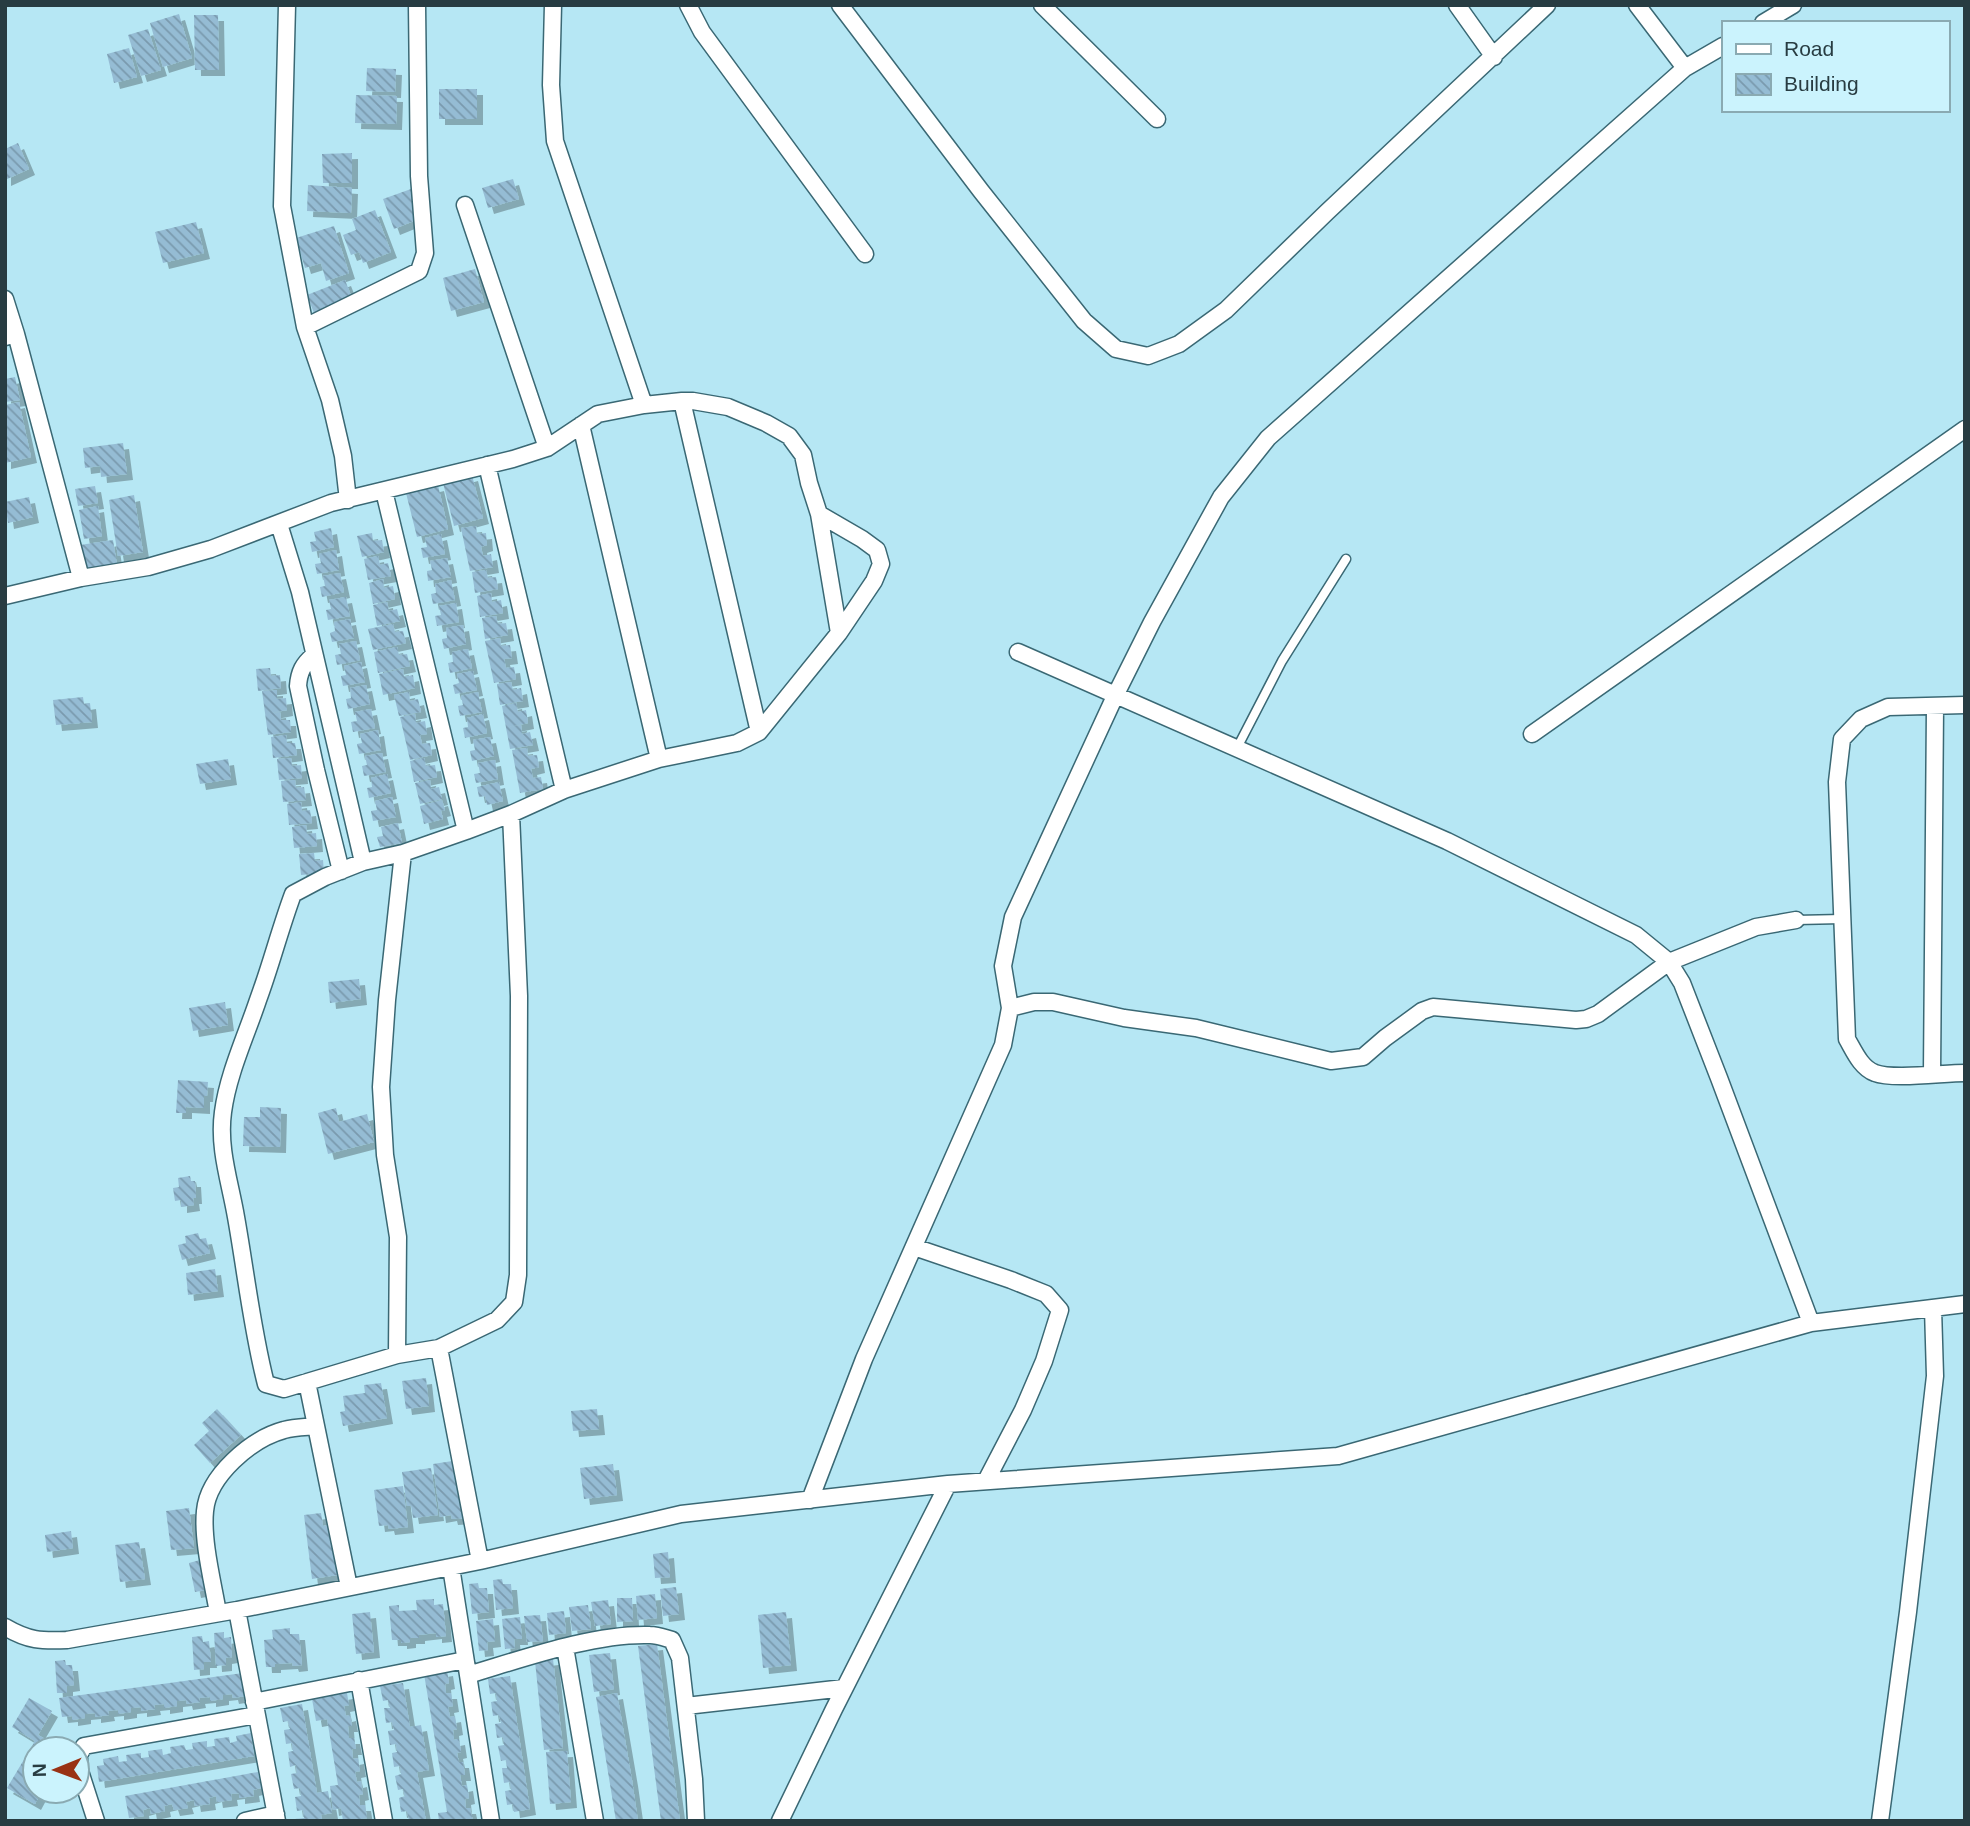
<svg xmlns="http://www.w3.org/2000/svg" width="1970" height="1826" font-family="Helvetica,sans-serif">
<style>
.building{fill:url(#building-back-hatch);filter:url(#shadow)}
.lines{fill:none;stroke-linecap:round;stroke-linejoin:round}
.lane-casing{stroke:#3a6874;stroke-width:11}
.street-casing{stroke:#3a6874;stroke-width:19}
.lane{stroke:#fff;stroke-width:8}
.street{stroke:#fff;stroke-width:16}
</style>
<defs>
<pattern id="building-back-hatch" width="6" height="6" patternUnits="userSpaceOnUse" patternTransform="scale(1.75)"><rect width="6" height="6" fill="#95bcd4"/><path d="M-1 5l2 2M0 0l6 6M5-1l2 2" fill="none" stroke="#7a9aae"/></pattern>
<filter id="shadow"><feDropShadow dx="6" dy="6" stdDeviation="0" flood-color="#0004"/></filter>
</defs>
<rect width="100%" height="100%" fill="#b6e7f4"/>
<path class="building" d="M179,14L192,58L163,67L150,23Z
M194,15H218L219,70H195Z
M148,29L161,70L141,76L128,35Z
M129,48L137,77L114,83L107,54Z
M367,68L396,69L395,92L366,91Z
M439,89H477V119H439Z
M356,95L397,96L396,124L355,123Z
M18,143L29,169L5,180V149Z
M352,153V183H323L322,154Z
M513,179L519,199L488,208L482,188Z
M308,185L352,188L351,213L307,211Z
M411,189L421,218L394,229L383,199Z
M375,210L391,252L363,263L359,252L351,255L343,235L356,230L352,219Z
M196,222L204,253L163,263L155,232Z
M334,226L349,273L326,281L321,263L305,268L296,238Z
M475,269L484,302L451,311L443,278Z
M345,280L352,298L314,313L307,295Z
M15,377L20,400L5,402V379Z
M19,402L31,457L5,463V405Z
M123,443L127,474L101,477L100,466L85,468L83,448Z
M472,475L483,518L454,526L443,483Z
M438,485L448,529L417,537L406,493Z
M95,486L98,503L78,506L75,489Z
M134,495L143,552L118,556L109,500Z
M29,497L33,517L8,523L5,502Z
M98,506L102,536L84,539L79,510Z
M476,526L477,534L486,533L487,545L481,547L483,556L491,554L493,567L470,571L461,528Z
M331,528L334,547L312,552L310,542L316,541L314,532Z
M372,533L373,541L382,540L384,552L362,557L357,536Z
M441,534L445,554L423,558L421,548L427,547L425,538Z
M113,540L117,565L84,570L80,545Z
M336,550L339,570L317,574L315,564L321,563L319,554Z
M378,556L380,565L388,563L391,576L368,580L364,559Z
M447,558L451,577L428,581L427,571L432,570L430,561Z
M486,570L488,578L496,577L498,589L475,593L472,572Z
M340,573L344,592L322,597L320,587L325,586L323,576Z
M383,579L384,588L393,586L395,599L373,604L369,583Z
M451,580L455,600L433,604L431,594L436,593L435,584Z
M491,593L492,602L501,600L503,613L480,617L477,596Z
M346,597L350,616L328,620L326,610L331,609L329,600Z
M387,602L389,611L397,609L400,621L377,626L373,605Z
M456,603L459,622L437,626L435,616L441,615L439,606Z
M496,616L498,624L506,623L508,635L485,639L482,618Z
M350,619L354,638L332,642L330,633L335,631L334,622Z
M393,624L395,632L403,631L406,643L373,650L368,629Z
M463,625L466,644L444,649L442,639L447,638L446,628Z
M500,638L501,646L510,645L512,658L504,659L506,668L514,667L516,679L494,683L485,641Z
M356,641L360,660L337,665L335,655L341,654L339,644Z
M397,647L399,655L407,654L410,666L378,673L374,652Z
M468,649L472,668L450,673L448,663L453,662L452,652Z
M361,662L365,682L343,686L341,676L346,675L344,666Z
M270,668L271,676L280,675L281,688L258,691L256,669Z
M403,669L404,677L413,675L415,688L383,695L379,674Z
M473,671L477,690L455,694L453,685L459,683L457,674Z
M511,682L513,690L521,688L523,701L500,705L497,684Z
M366,685L370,704L348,709L346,699L351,698L350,688Z
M277,690V699L286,698L287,710L271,713L280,712L281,720H290L291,732L268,735L262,691Z
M409,692L410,701L418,699L421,712L399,716L394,695Z
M478,692L482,712L460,716L458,706L463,705L461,696Z
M83,697L84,704L90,703L92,722L56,725L53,700Z
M516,703L518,712L526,710L528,723L509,727L521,725L522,734L530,732L533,745L510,749L502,706Z
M371,709L375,728L353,732L351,722L357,721L355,712Z
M415,714L416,723L425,721L427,734L420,735L422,744L430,743L432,755L410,760L400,717Z
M483,714L487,733L465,738L463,728L468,727L467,718Z
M378,730L381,750L359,754L357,744L362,743L360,734Z
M286,735L287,743H295L297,755L273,758L271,737Z
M490,737L494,756L472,761L470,751L475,750L473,740Z
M527,748L528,756L537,755L539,767L531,769L533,778L541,777L543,789L520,793L512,750Z
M382,753L386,772L364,776L362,766L367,765L365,756Z
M291,758L292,766L301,765L302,778L279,780L277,759Z
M424,758L426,766L435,765L437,777L414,782L410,761Z
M228,759L231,779L200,784L196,764Z
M495,760L498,779L476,783L474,774L480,773L478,763Z
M387,774L391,793L369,798L367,788L372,787L371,778Z
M295,780L296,788L304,787L306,800L283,802L281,781Z
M430,780L431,789L439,787L442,799L420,804L415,783Z
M499,782L503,801L487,805L485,796L479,797L477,787Z
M392,797L396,817L373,821L371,811L377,810L375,801Z
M442,800L445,810L441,811L443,819L424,824L420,806Z
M301,802L302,811L310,810L312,823L289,825L287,804Z
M398,823L402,843L380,847L377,837L383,836L381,827Z
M306,825L307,834L316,833L317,846L294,848L292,827Z
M314,853L315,861L323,860L324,873L301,875L299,854Z
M359,979L361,999L330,1003L328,982Z
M225,1002L228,1025L193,1031L189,1008Z
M178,1080L208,1082L207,1096H204V1108L186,1107V1113H176Z
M260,1107L281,1108L280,1147L243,1146L244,1117H260Z
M336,1108L339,1122L367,1114L374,1142L328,1154L318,1113Z
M190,1176L191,1181H195L196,1198H193L194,1205L181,1207V1200L175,1201L173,1188L179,1187L178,1178Z
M198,1233L200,1239L206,1238L210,1253L182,1260L178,1245L186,1243L185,1236Z
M215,1269L218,1291L188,1295L186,1273Z
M426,1378L429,1406L406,1409L402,1381Z
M381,1383L387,1418L343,1426L340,1412L345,1411L343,1396L365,1393L364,1385Z
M217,1409L241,1435L210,1463L194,1445L209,1431L202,1423Z
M597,1409L599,1429L573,1431L571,1411Z
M459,1460L467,1518L452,1519L451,1515L440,1517L433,1464Z
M613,1464L617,1495L584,1499L580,1468Z
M431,1468L438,1515L413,1518L411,1506H407L402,1472Z
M403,1486L408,1527L389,1529L388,1525L379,1526L374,1490Z
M189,1508L194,1548L171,1550L166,1511Z
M321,1513L323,1526L331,1525L337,1575L312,1579L304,1515Z
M71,1531L73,1548L47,1552L45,1535Z
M139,1542L145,1579L120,1582L115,1545Z
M668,1552L670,1577L655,1578L653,1554Z
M200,1560L206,1590L195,1592L189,1563Z
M502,1579L503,1584H511L513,1608L496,1610L493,1580Z
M478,1583L479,1588H487L489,1612L472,1614L469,1584Z
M676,1587L679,1614L663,1616L660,1589Z
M655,1594L657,1618L638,1620L636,1596Z
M617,1598H632L633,1621L617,1622Z
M434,1599V1605L443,1604L446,1636L436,1637V1633L419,1635V1638H410V1642L401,1643V1640H392L389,1606L399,1605V1611L417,1610L416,1600Z
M608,1600L611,1624L595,1626L591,1602Z
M588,1605L591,1629L572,1631L569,1607Z
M564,1611L566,1633L549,1635L547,1613Z
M370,1612L374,1652L356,1654L352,1614Z
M786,1612L791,1665L763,1668L758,1615Z
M540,1615L543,1641L527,1642L524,1616Z
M520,1617L522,1639H514L515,1648L505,1649L502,1619Z
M493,1619L495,1641L487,1642L488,1650L479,1651L476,1621Z
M290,1628V1634H299L302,1665L293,1666L292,1663L275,1664V1667H266L264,1640L273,1639L272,1630Z
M224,1632V1638L231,1637L232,1657L226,1658V1665L216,1666L214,1633Z
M202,1636L203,1642L209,1641L211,1662H204V1669L194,1670L192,1637Z
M657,1644L680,1821H661L638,1646Z
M610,1653L614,1689L594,1692L589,1655Z
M553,1659L563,1748L544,1750L535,1661Z
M65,1660L66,1665H72L74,1685L67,1686V1693H57L55,1661Z
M447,1670L449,1683L445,1684L446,1693H451L453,1706L448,1707L450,1717L455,1716L457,1729L453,1730L454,1740L459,1739L461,1752L457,1753L459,1762H463L465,1775H460L462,1786L467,1785L469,1798L465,1799L466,1808H470L473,1821H439L438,1813L447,1812L424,1674Z
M243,1673L246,1696L233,1698L232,1694L223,1695V1699L210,1701V1697L199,1698L200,1702L187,1704L186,1700L177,1701V1706L164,1708V1704L154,1705L155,1709L141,1711V1707L131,1708V1712L118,1714V1710L108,1711L109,1715L95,1717V1713L85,1714V1718L72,1720V1716L62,1717L59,1698Z
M510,1676L530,1809L514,1812L513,1804L507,1805L505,1791L511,1790L510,1782L504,1783L502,1768H507L506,1760L501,1761L498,1746L504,1745L503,1737L497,1738L495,1724L501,1723L499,1715L493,1716L491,1702L497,1701L496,1693L490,1694L488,1679Z
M403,1683L410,1727L421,1725L429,1770L417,1772L426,1821H409L407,1811L401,1812L399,1798L405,1796L403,1789L398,1790L395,1776L401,1774L400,1766L394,1767L392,1753L397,1752L396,1744L390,1745L388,1731L394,1730L392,1722L386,1723L384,1708H390L388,1700L383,1701L380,1686Z
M347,1693L349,1705L344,1706L346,1716L350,1715L352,1726H348L349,1738H354L356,1749H352L353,1759L358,1758L360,1771L355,1772L357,1782L361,1781L363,1794L359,1795L360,1805H365L367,1818L362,1819L363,1821H343L341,1808L333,1810L330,1786L338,1785L327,1719L316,1721L312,1699Z
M617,1693L632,1780L638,1821H616L606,1760L596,1697Z
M29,1698L52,1711L38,1735L62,1749H35V1791H42L35,1804L7,1788L35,1741L12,1727Z
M302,1704L317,1793L328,1791L332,1813L321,1815L322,1821H295V1819L304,1818L303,1810L297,1811L295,1797L301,1796L300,1788L294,1789L291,1774L297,1773L296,1765L290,1767L288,1752L293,1751L292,1743L286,1744L284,1730L290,1729L288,1721L283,1722L280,1708Z
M251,1733L254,1756L99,1782L97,1766L104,1765L103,1759L118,1756L119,1762L127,1761L126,1755L141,1753V1758L149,1757L148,1751L162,1749L163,1755L171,1753L170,1747L184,1745L186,1750L193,1749L192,1743L207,1741V1747L215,1746L214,1739L229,1737L230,1743L237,1741L236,1736Z
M567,1751L571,1802L550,1804L546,1752Z
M258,1772L261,1788L253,1790L254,1796L239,1798V1793L231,1794L232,1800L217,1802L216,1796L209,1798L210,1804L195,1806L194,1800L186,1802L188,1808L174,1810L172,1804L164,1806L165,1811L151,1814L150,1808L143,1810L144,1816L129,1818L125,1796Z"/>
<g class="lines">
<defs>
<path id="lane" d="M1237,748L1282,661L1346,559
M1796,920L1842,919"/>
<path id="street" d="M287,5L282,206L305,327L330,400L343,456L348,500
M553,5L551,85L555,141L644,405
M688,5L702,32L865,254
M840,5L981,191L1084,321L1116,349L1148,356L1179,344L1226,310L1327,212L1547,5
M1042,5L1157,119
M1457,5L1494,57
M1637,5L1685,68
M1763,23L1793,5
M465,205L547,448
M5,299L16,334L5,337
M305,327L419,271L425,253L419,176L417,5
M16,334L81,578
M682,401L759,732
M581,425L659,759
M487,465L564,790
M384,491L466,831
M819,514L839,633
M279,524L300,592L363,862
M5,596L81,578L148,567L211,549L331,503L513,459L547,448L598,414L644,405L682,401H693L728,407L766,423L789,436L803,455L809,483L819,514L862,539L877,550L881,564L874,581L839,633L759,732L737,743L659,759L564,790L511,814L466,831L403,853L363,862L325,877L293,894C280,929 271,965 258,1000C246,1036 228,1074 223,1112C218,1148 230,1182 236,1217C246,1273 252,1330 266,1384L284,1389L397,1355L439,1348L497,1320L514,1302L518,1275L519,996L511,814
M1018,652L1447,841L1636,935L1669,962L1682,983L1719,1078L1811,1323
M314,655C303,664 299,672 298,686L316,770L341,871
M1965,705L1888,707L1861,719L1842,739L1837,782L1847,1039C1854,1051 1861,1068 1875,1073C1893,1080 1943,1073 1965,1073
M1532,734L1965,429
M1010,1008L1034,1002H1053L1124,1018L1196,1028L1331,1061L1363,1057L1385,1038L1422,1011L1433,1007L1576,1020L1586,1019L1598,1014L1669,962L1756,927L1796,920
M1932,1074L1935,707
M914,1247L1011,1280L1046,1294L1060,1310L1044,1361L1023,1410L986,1481
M439,1348L480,1561
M397,1355L398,1237L385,1155L381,1087L387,1000L403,853
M307,1382L349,1587
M810,1500L864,1359L1003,1045L1010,1008L1003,966L1013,917L1116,694L1152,622L1221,497L1268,438L1685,68L1723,46
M451,1567L491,1821
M237,1610L277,1821
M218,1613C213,1583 202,1541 205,1511C208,1476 251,1439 284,1430C294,1427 306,1427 316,1426
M5,1627C29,1641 41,1641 67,1640L237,1610L480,1561L681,1514L948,1484L1338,1456L1811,1323L1965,1304
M565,1647L595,1821
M468,1675C522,1659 594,1633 650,1635C657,1635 665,1638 672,1640L680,1658L694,1779L696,1821
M359,1680L384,1821
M254,1702L465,1660
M686,1706L844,1688
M96,1821L79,1768V1755L84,1746L256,1715
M245,1821L276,1814
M780,1821L834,1709L948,1484
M1880,1821L1908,1612L1935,1376L1933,1308"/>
</defs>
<use href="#lane" class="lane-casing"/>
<use href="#street" class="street-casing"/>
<use href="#lane" class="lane"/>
<use href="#street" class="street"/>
</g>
<rect width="1970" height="1826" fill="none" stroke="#283c42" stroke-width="14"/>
<rect x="1722" y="21" width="228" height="91" fill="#cbf3fd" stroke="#8aaab2" stroke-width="2"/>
<rect x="1736" y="44" width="35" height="10" fill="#ffffff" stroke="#8aaab2" stroke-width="2"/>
<text x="1784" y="56" font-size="21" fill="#283c42">Road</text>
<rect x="1736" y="74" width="35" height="21" fill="url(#building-back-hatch)" stroke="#8aaab2" stroke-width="2"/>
<text x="1784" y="91" font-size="21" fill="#283c42">Building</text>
<g transform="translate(56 1770) rotate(269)"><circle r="33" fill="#cbf3fd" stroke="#8aaab2" stroke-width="2"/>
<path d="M0-5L12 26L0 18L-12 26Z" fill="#993114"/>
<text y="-10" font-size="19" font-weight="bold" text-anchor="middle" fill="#283c42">N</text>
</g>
</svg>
